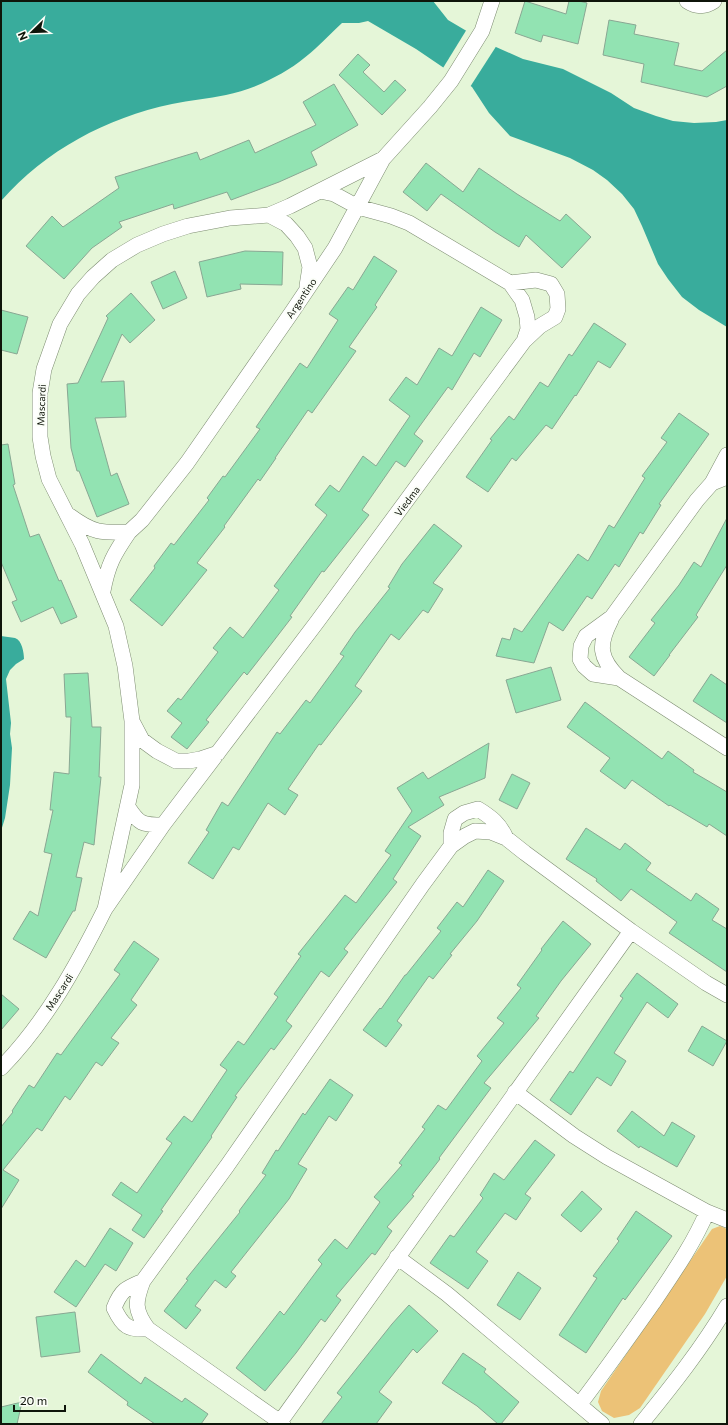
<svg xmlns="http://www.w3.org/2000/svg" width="728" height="1425" font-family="Commissioner,sans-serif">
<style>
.green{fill:#ecc277}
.water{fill:#39ac9c}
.pier{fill:#e5f6d8}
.building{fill:#92e3b2;stroke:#89a793}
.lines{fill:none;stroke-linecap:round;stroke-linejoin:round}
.minor-casing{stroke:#7d8c71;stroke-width:16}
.minor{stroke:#fff;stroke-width:15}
.labels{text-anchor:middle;stroke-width:4;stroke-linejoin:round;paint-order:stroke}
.street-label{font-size:10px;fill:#0f150a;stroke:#fbfef8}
</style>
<rect width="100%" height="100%" fill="#e5f6d8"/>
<path class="green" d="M720,1226L727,1229V1276L705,1314L640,1408L629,1415L614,1418L602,1411L598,1402L601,1391L712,1229Z"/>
<path class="water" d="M1,1H433L448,20L487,43L523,59L563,69L611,93L634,108L656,116L673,121L694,123L716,122L727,120V327L699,310L682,297L668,279L658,264L642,226L634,209L622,194L607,180L593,170L570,158L510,136L489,113L472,87L416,49L368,21L359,23H342C333,31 325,40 316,48C302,61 286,72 269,80C256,87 240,92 226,95C208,99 190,100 172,104C106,118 46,150 1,201Z
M1,636C5,637 11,637 15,638C22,640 24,653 24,659L16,664L10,670L6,679L11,723L10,734L12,748L10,785L5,818L1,831Z"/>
<path class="pier" d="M467,29L497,45L470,87L443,68Z"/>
<path class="building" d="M525,1L566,14L569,1H579L587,3L578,44L543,35L541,42L515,33Z
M609,20L636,25L634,34L679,43L674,65L702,71L727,50V86L707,97L641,82L644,64L603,55Z
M358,54L370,65L363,72L384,92L395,80L406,90L382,115L339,75Z
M334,84L358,125L311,152L317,165L279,182L231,200L227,192L174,209L173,204L119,222L122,227L92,248L64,279L26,246L52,216L63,227L119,188L115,177L197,152L200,160L249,140L255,153L316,125L303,102Z
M426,163L463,192L479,168L517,194L560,221L566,214L591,237L562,268L526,235L519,247L495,232L441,194L427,211L403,192Z
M245,251L283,252L282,285L240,284L241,289L207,297L199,262Z
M374,256L397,271L375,305L377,307L349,347L356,351L312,413L308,410L275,458H276L260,481L258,479L224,526L225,527L197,563L207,570L162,626L130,600L155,568L154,566L171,543L174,545L209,500L207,498L223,476L225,477L260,429L256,427L300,363L307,368L338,320L329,314L348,287L353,290Z
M175,271L187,298L163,309L151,282Z
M131,293L155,320L130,343L122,334L101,382L124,381L126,417L95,418L111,476L117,473L129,504L97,517L79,471H77L71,448L67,384L78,383L108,318L106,316Z
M481,307L502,320L480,357L474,353L452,390L448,387L414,434L423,441L405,467L396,461L362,510L369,515L324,572L322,571L290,616L292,617L272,643L247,675L244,672L206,720L209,722L187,749L171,737L182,723L167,711L178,698L181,700L218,652L213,648L230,627L243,638L279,590L274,586L327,515L315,505L330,485L339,492L363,456L376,466L410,416L389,400L406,377L417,385L439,348L452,356Z
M1,310L28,317L17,354L1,350Z
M594,323L626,344L610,368L598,361L576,396L575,395L552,429L546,425L516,461L512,458L488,492L466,477L492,440L490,439L509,416L514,420L540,382L548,387L569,354L572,356Z
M679,413L709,434L659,504L661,505L643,534L640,532L619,567L615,564L592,599L587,596L563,631L549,622L534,663L496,656L502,638L510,640L514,628L522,632L578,554L588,561L609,525L614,528L645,478L642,476L667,442L661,438Z
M8,444L15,484L13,485L30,537L39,534L59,581L61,580L77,617L61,624L53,607L21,622L12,602L17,600L1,562V445Z
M727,518V565L696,615L698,617L669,655H670L654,676L629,657L655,623L651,620L679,585L694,562L701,567Z
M434,524L462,546L433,583L443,589L428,613L423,610L399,640L391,634L355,686L362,691L321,745L319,744L288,789L298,795L285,815L268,803L239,850L233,847L213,879L188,863L209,832L206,830L222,802L228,806L277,732L280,734L306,700L310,703L344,656L340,654L355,632L390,588L388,587L402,564Z
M551,667L561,700L516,713L506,680Z
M88,673L92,727H101L99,777H101L94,845L84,842L76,877L82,878L75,911H73L46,958L13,939L30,911L38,916L52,854L44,852L53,810H50L54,772L69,774L71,717H66L64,674Z
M711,674L727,685V723L693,701Z
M585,702L662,759L668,751L694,770L693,772L727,792V836L709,824L707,827L670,805L669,806L632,780L625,789L600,771L610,758L567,727Z
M489,743L485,778L439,797L444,805L408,827L421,836L393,879L397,882L344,949L348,952L329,977L321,971L286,1021L292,1026L274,1050L271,1048L235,1096L237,1097L211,1136L212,1137L161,1210L163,1211L144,1238L132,1230L142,1215L112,1195L121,1182L137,1193L172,1143L166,1139L184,1116L192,1122L227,1070L220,1065L238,1041L244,1045L278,997L274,994L301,956L298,954L345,895L356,903L391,855L385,851L412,811L397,788L423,772L428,779Z
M512,774L530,783L517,809L499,800Z
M586,828L620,850L625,843L651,863L646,870L691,901L696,893L719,909L712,920L727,929V972L669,933L677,922L631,889L621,901L596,881L597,879L566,859Z
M488,870L504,881L477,921L450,954L452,955L433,979L429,976L397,1021L402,1025L386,1047L363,1030L380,1008L381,1009L405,975H406L441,931L437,928L457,902L463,907Z
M563,921L591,944L561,981L536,1016L539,1018L484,1083L491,1088L439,1158L440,1159L412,1195L414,1196L387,1227L392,1231L375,1255L372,1253L336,1296L341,1300L325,1322L321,1319L296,1353L265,1391L236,1368L280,1311L284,1315L322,1264L318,1260L335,1239L347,1249L380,1202L374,1197L402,1165L399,1163L425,1129L422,1127L438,1105L446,1110L482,1061L477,1056L504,1023L497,1018L521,988L517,985L542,950L541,949Z
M134,941L159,959L131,1000L137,1005L111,1038L119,1043L102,1066L96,1062L70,1100L65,1096L42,1131L37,1128L3,1170L19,1180L1,1209V1127L13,1112L12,1111L29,1085L34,1088L57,1053L61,1055L120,974L114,970Z
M637,973L678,1004L668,1018L647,1002L614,1053L626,1061L611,1086L597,1077L571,1115L550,1100L570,1071L573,1073L623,998L620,996Z
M1,994L19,1009L1,1030Z
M702,1026L727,1041L713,1066L688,1051Z
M330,1079L353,1095L336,1121L329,1116L298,1164L307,1169L289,1199L231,1272L236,1276L226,1288L215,1280L195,1306L201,1310L186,1329L164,1311L188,1280L186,1279L240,1212L239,1211L266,1175L262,1173L276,1150L278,1151L303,1113L305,1115Z
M632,1111L664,1136L672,1122L695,1136L677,1167L640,1146L639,1148L617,1131Z
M535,1140L555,1155L525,1194L531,1198L516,1220L505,1213L476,1252L488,1261L468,1289L430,1263L450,1235L454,1237L483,1198L480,1195L494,1173L504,1180Z
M582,1191L602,1209L581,1232L561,1215Z
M636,1211L672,1236L625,1300L623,1298L586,1353L559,1335L597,1278L593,1276L619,1241L617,1239Z
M110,1228L133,1243L116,1271L105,1264L76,1307L54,1292L76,1260L85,1267Z
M518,1272L541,1288L520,1320L497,1305Z
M409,1305L438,1331L417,1353L413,1349L379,1392L392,1402L376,1424H321L342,1397L337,1393L392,1324Z
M75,1312L80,1352L41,1357L36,1317Z
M463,1353L486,1369L484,1372L519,1402L501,1424H498L477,1406L442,1383Z
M101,1354L141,1384L145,1377L182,1402L185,1398L208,1414L201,1424H155L127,1405L128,1402L88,1372Z
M22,1402L17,1424H1V1407Z"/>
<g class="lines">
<defs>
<path id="minor" d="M687,1C696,7 705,7 714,1
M383,159L430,107L451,81L482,31L492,1
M320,191L334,194L358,207L391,216L409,223L510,283L522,300L527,317L528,329L524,341
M269,215L286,224L297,236L305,248L310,267L307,286
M712,483L727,455
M70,516C93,533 101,533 129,532C114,554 108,564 103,591
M129,532L142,520L187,463L292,312L335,248L383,159L290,206L269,215L230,218L188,226L163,234L137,245L112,260L93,277L78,294L60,324L44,369L40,393V437L43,456L49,479L82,544L116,626L125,666L132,721V785L105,909L163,825L317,622L524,341L540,326L555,317L558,309L557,294L551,284L536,280L510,283
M611,620C598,645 599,658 619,678L727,748
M619,678L593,674L584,666L580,659L581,646L586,636L612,617L697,500L712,483L727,477
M133,723L142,740L157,751L176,761H189L200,759L218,753
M128,807C139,824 142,825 163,825
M451,846V833L455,819L464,813L478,809C491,817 500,824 506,838
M1,1068C46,1022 77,965 105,909
M515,1092L574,1136L607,1157L707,1212L727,1220
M397,1257L447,1294L602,1424
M143,1281C135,1302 134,1310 148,1329L283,1424
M148,1329C128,1330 123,1327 114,1308C121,1290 126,1288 143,1281L227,1166L423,884L451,846L465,836L475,831L491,832L506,838L525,853L631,931L706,983L727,995
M580,1404C605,1371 629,1337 653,1303C673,1273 693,1245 707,1212
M280,1422L631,931
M641,1424C672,1386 702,1348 727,1306"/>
</defs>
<use href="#minor" class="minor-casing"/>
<use href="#minor" class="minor"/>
</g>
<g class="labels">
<g class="street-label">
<text transform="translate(301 298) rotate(-56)" y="4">Argentino</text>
<text transform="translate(41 405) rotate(-88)" y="4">Mascardi</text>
<text transform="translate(407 501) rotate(-53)" y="4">Viedma</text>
<text transform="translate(59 992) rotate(-57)" y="4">Mascardi</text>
</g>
</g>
<rect width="728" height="1425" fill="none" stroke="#0f150a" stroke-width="4"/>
<g transform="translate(32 32) rotate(247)" stroke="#fbfef8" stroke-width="3" paint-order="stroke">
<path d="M0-3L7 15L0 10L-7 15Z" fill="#0f150a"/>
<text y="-6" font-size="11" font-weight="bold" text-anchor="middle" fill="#0f150a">N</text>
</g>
<path d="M14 1405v6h51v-6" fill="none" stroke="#0f150a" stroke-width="2"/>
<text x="20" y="1405" font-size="12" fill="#0f150a" stroke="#fbfef8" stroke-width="3" paint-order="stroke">20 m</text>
</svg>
